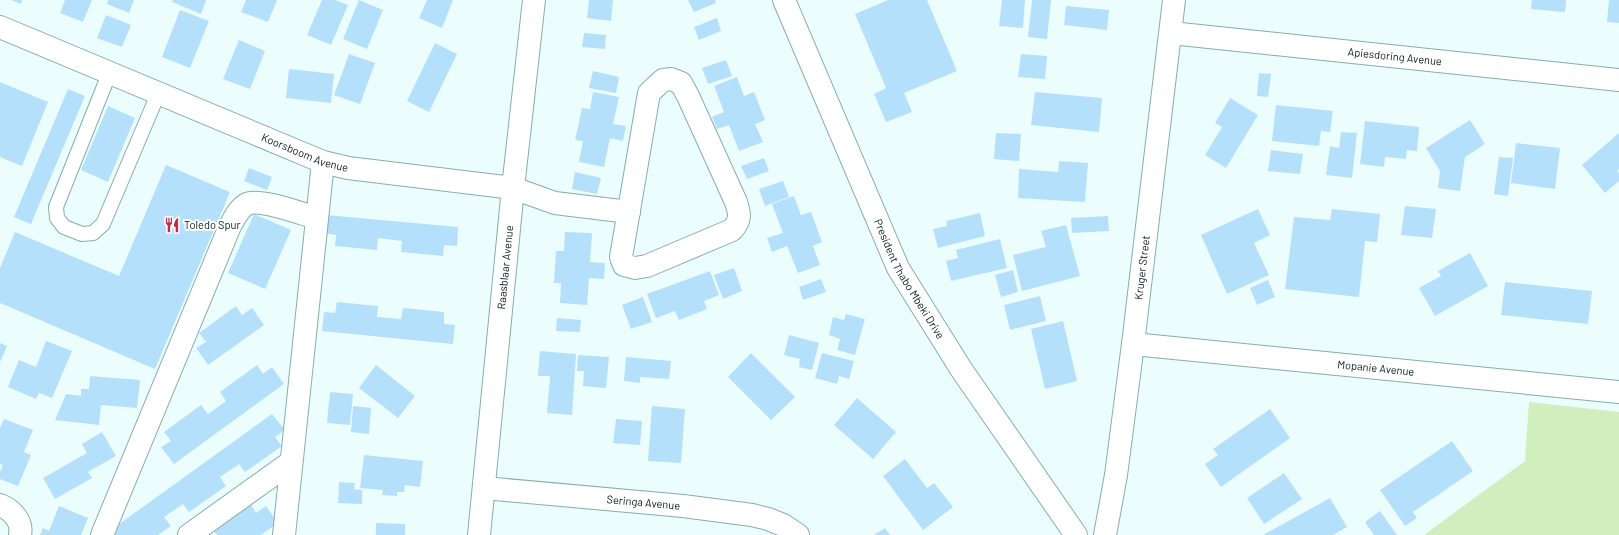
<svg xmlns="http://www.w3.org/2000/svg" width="1619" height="535" font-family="Barlow,sans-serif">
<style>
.green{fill:#d2edbe}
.building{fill:#b5e0fb}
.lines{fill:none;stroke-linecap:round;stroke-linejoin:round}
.service-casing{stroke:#85adb0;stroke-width:16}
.minor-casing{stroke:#85adb0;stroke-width:24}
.service{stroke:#fff;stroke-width:14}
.minor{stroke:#fff;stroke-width:22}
.labels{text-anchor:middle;stroke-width:4;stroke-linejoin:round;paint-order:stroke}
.street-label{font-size:11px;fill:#0b1b1c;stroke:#fff}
.poi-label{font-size:11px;fill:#0b1b1c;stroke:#fff;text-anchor:start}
</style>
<rect width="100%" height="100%" fill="#ecfdfe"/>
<path class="green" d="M1529,402L1619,412V535H1424L1525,461Z"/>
<path class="building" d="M11,0H22L21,4Z
M65,0H92L83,22L60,13Z
M108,0H134L129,13L107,4Z
M173,0H206L201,14L172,2Z
M246,0H277L268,22L241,12Z
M322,0H335L348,5L331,45L307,35Z
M359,0L383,10L367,49L343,39Z
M427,0H453L442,28L419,18Z
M589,0H613L611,21L587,18Z
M688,0H715L716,3L694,12Z
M888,0H927L957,71L904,93L912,112L886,122L874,94L886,88L855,14Z
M1002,0H1025L1023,28L999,26Z
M1032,0H1051L1047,39L1028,37Z
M1532,0H1566L1565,12L1531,9Z
M1609,0H1619V23L1607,22Z
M1066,6L1109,10L1107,30L1064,25Z
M180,10L209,21L190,68L162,57Z
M106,15L131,25L122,47L97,38Z
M717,18L721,31L699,40L694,27Z
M584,33L606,35L605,49L582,47Z
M239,40L265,51L250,89L223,79Z
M435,43L457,54L429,112L407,101Z
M349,54L375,63L360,104L334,95Z
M1021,54L1047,56L1045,79L1018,77Z
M726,60L732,76L708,84L702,68Z
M289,69L334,74L331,103L286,98Z
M593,71L619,77L616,93L589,88Z
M1259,73L1271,74L1268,97L1257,96Z
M737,77L744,96L754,92L765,120L755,124L763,142L739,151L729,125L717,129L712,117L724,112L714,86Z
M0,82L48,102L22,166L0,157Z
M68,89L85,96L31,224L14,217Z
M593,92L619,97L613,124L626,126L623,141L610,138L604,167L579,162L583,141L575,140L582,108L590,109Z
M1035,92L1102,98L1099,132L1031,125Z
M1230,98L1258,115L1226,168L1205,155L1222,127L1215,123Z
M1276,105L1333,111L1330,132L1321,131L1319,146L1272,141Z
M108,106L135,118L108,182L81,170Z
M1470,120L1485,144L1465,157L1460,191L1438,188L1440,171L1426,148Z
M1365,121L1419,127L1417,151L1407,150L1406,159L1385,157L1384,167L1360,164Z
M1341,132L1357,133L1352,178L1326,175L1330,146L1339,148Z
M996,133L1021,134L1019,161L994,159Z
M1619,133V169L1617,171L1619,173V181L1605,193L1582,165Z
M1516,143L1560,148L1555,189L1511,183Z
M1271,150L1303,154L1300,174L1268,171Z
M1499,157L1513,158L1508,196L1494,194Z
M764,158L769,171L747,179L741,166Z
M1059,161L1088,163L1085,202L1018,198L1019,169L1058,172Z
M166,165L230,192L155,369L0,303V268L15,232L119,276Z
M249,168L272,177L267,190L244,181Z
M575,172L601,178L597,194L572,189Z
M783,181L789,197L765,206L759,189Z
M794,196L801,215L811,212L822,242L813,246L820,265L798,273L787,246L772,252L767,238L783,233L772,204Z
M1405,206L1436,209L1432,238L1401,235Z
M1258,209L1270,235L1254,243L1269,275L1227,294L1201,235Z
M1332,209L1380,214L1377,242L1365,241L1359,297L1285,289L1294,217L1330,220Z
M980,213L985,236L938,248L933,229L947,226L946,221Z
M254,214L291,230L265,289L228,273Z
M326,215L458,227L457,246L444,245L443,256L401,252L402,241L378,238L377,250L335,246L336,235L324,233Z
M1108,216L1109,231L1072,233L1071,218Z
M1066,225L1080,276L1022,291L1013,255L1046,247L1041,231Z
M565,232L592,233L590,262L605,263L604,279L589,278L587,305L560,303L561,283H554L556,251H564Z
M1000,239L1007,268L951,281L946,261L958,258L956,250Z
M1470,253L1488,286L1435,316L1419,288L1441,276L1438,271Z
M734,268L742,291L723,299L714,275Z
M1013,270L1018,292L1001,297L995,275Z
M710,271L719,295L704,301L707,309L679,320L675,311L656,318L647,294Z
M821,279L826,292L803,300L799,287Z
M1268,280L1275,297L1257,305L1250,288Z
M1505,282L1592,291L1588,324L1501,315Z
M1040,296L1046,321L1010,330L1004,305Z
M643,297L652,322L631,329L622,305Z
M337,302L378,306L377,317L401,319L403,308L444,312V324L455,325L453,344L322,331L324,312L335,313Z
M236,306L242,315L252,308L264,325L208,365L196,348L206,342L199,333Z
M846,314L865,319L855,355L837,350L840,339L829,335L833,317L844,320Z
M557,318L581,320L580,332L556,331Z
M1063,321L1077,381L1045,389L1031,329Z
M789,335L819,343L812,370L799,367L800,359L784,355Z
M46,341L72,351L52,398L39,393L36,399L8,387L19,360L36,367Z
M0,343L7,346L0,362Z
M540,351L576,354L572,415L547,413L550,376H538Z
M751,353L795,397L771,420L728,377Z
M822,353L854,361L849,379L839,376L837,384L815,378Z
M578,355L609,357L606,388L583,386L584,371H577Z
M626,357L671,361L669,379L640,377V383L624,381Z
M257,365L263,374L272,367L284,384L174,464L161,447L171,441L164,432L201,405L208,414L226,401L220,392Z
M376,365L415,396L398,418L359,388Z
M90,376L140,380L137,408L101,405L99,425L55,420L66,394L81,396V389H89Z
M330,392L353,394L350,425L327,423Z
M857,398L896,432L873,459L834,425Z
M353,406L371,408L369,434L351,432Z
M652,406L685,409L681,463L648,461Z
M1270,409L1290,438L1221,487L1205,464L1218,455L1213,449Z
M272,414L285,430L275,437L282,446L245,472L239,464L220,477L226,486L189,512L183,504L164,517L171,526L158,535H107L115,527Z
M4,419L33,430L24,452L31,455L18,486L0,479V472L3,465L0,464V428Z
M616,419L642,421L640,445L613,443Z
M102,432L116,456L88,472L92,478L55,499L43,478L87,453L82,444Z
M1452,441L1473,471L1413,512L1417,518L1405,526L1380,490Z
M364,455L423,461L420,487L405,485L404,492H397V496L382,495L383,490L360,488Z
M905,459L927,488L934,483L953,507L923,530L883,476Z
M1284,473L1302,499L1264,524L1247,498Z
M339,482L355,483L354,489L362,490V504L338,503Z
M1330,498L1347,527L1333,535H1263Z
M250,503L256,513L266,506L278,523L261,535H217L213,530Z
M59,506L88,518L81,535H40L43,528L49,531Z
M1380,511L1397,535H1374L1365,522Z
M376,523L405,524V535H376Z
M885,528L890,535H874Z"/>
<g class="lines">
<defs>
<path id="service" d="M109,74L56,207L57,218L64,227L82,234L93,233L103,224L158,94"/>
<g id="minor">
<path id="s1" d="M784,0L898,268L961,369L1076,535"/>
<path id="s2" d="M0,27L323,162L348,168L513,188L555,203L629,212"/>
<path id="s3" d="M1171,33L1619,80"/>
<path d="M671,79L681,83L688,96L736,202C740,214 741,220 732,230L647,266L635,268L624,265L621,257L649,93L663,80Z"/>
<path id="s4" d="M1133,344L1619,392"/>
<path id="s5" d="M484,488L683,506L752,515L768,519L783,525L798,535"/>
<path d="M0,505C12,510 23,521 20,535"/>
<path d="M102,535L230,226C234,219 239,208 247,204C260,198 302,214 317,218"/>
<path d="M189,535L291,462"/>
<path d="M284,535L323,162"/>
<path id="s6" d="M479,535L513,188L534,0"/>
<path id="s7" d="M1105,535L1116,475L1133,344L1174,0"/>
</g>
</defs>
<use href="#service" class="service-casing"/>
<use href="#minor" class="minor-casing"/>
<use href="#service" class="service"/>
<use href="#minor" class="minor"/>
</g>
<defs>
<symbol id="restaurant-bare" viewBox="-9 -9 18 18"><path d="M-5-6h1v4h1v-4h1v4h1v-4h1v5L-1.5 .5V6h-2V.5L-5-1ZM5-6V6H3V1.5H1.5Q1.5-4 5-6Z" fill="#bd2c4b" stroke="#fff" stroke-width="2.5" paint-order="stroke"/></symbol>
</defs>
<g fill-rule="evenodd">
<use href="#restaurant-bare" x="161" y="214" width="22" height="22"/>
</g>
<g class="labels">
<g class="street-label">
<text dy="4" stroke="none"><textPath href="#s3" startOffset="225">Apiesdoring Avenue</textPath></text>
<text dy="4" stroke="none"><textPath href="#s2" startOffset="330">Koorsboom Avenue</textPath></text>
<text dy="4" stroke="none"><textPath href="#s6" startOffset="269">Raasblaar Avenue</textPath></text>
<text dy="4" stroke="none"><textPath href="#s7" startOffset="270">Kruger Street</textPath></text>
<text dy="4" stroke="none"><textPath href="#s1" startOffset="306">President Thabo Mbeki Drive</textPath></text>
<text dy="4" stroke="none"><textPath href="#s4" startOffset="244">Mopanie Avenue</textPath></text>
<text dy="4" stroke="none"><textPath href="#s5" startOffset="160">Seringa Avenue</textPath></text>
</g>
<g class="poi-label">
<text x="184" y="229">Toledo Spur</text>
</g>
</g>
</svg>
